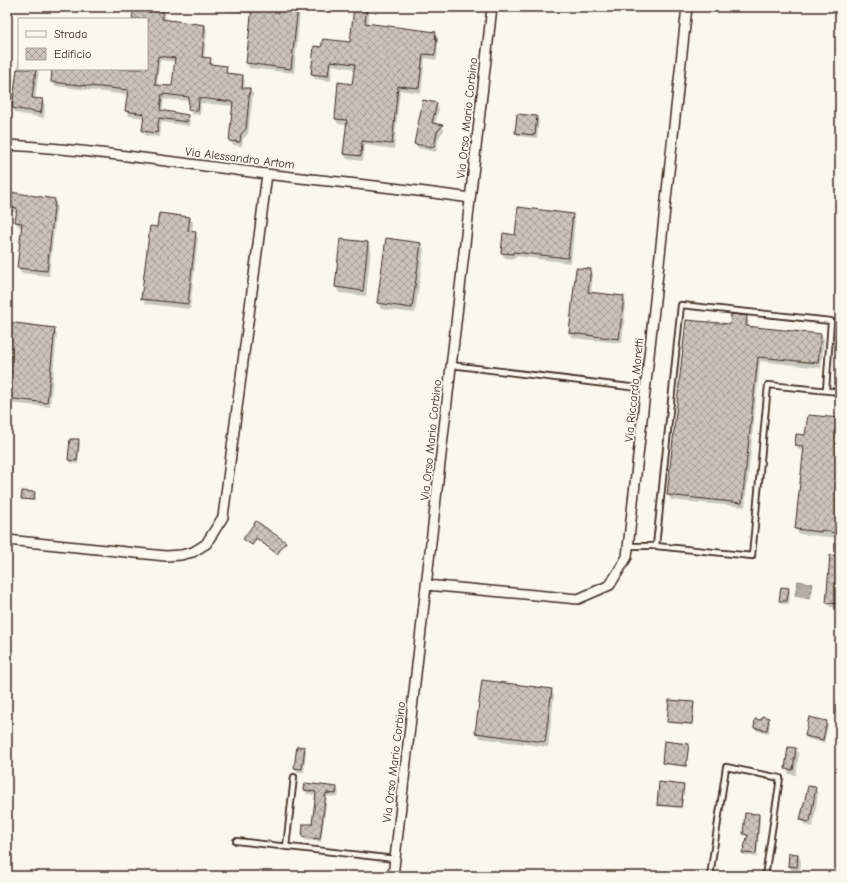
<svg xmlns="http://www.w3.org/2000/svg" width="847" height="883" font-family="'Comic Neue',sans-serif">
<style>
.water{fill:url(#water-ripples);stroke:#85796d}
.shadow{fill:#0003;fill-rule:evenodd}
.building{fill:url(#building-cross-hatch);stroke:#3b2a1e;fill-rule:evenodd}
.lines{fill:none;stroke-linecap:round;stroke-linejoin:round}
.lane-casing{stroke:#3b2a1e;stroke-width:8}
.street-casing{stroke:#3b2a1e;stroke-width:12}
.lane{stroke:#fbf7ec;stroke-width:4.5}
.street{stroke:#fbf7ec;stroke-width:9}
.labels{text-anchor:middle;stroke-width:3.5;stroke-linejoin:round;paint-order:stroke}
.street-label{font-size:12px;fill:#3b2a1e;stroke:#fbf7ec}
</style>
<defs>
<pattern id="water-ripples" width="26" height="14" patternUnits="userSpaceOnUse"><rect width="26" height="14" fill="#b6aea2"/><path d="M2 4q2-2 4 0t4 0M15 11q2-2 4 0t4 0" fill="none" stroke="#958e83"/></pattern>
<pattern id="building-cross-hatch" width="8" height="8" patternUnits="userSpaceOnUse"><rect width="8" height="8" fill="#ccc4b9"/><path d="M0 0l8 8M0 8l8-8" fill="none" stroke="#a79f96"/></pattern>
</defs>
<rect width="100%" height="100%" fill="#fbf7ec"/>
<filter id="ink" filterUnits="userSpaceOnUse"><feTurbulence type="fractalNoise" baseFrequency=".025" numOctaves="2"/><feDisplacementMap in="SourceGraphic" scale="8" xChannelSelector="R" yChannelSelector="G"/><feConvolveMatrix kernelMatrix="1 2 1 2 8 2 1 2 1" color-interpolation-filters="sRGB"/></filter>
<g filter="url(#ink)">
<path class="water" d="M798,581L813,584L810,599L795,596Z"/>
<path class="shadow" d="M135,7H166L165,21L205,25L207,30L204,58L210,59L213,65L226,67L228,75L243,76L245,81L244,89H250L253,94L248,134L243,139L242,146L233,145L230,141L234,106L201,103L200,115L192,114L189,109L190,101L164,99L162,112L187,116L190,121L189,126L161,122L160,137L146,136L143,131L145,118L129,116L126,111L128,95L55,86L52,82L53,69H147V19H133ZM160,60L176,62L173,87L157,86Z
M187,7H297L300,12L294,73L249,68L247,63L252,14Z
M331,7H370L368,25L435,33L438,38L437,60L425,58L421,93L400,90L394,149L365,145L363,161L347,159L344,154L347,125L338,124L336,119L353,85L355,69L332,65L331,81L315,79L312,74L314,47L322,48L350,43L354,12Z
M19,57V69H39L35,100H42L45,105L44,118L16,113L13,108Z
M436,104L439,109L435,124L442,126L444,130L439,137L436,152L418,148L415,143Z
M537,117L539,120L537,138L518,136L516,133Z
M11,194L54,200L57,205L49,276L21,273L18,267L23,228L19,227L16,222L17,213L12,212L10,207Z
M572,215L575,220L571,263L515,256V259L505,258L502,253L516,236Z
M190,218L193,223L192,232L195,233L198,238L190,309L146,304L142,299L158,228Z
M341,240L368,243L371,248L366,296L339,293L336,287Z
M387,240L421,244L424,249L415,313L381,309L378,303Z
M590,270L593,275L591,293L623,297L626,302L622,343L573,338L570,333Z
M746,317L749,322L748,327L821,335L824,340L821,368L760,361L745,507L671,500L668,494L731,325Z
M7,323L54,329L57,334L50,407L7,403Z
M840,419V538L799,534L796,529L805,450H799L796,445L806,436Z
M78,440L80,444L78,464L71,463L69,460Z
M34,493V501L22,499Z
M256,522L285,543L278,554L257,539L253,546L245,540Z
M840,557V608L830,607L827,603Z
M788,589L790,592L789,604H782L781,601Z
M551,690L554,695L548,747L480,738L476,733Z
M694,703L692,725L669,723L668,721Z
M768,718L770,722L769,733L757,731L755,727L762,721Z
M826,722L828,725L824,743L808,739L806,736Z
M688,745L687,767L664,764L663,762Z
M304,748L306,751L304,772H297L295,768Z
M795,749L799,754L796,775L789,774L786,769Z
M306,785L337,788L339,791L338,797L327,796L321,842L305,840L303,837L312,826L316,795L307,794L305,790Z
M684,787L682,808L659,806L658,805Z
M815,788L818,794L813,827L805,825L802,820Z
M746,814L759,815L760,818L757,857L745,855L743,853L748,837L744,834Z
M798,855L801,861L800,872L792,871L789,866Z
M236,872L244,873L245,876H235Z"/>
<path class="building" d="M134,7H163L162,19L205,25L202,57L211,58L210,64L227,66L226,73L243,75L242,88H250L246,129L241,134L240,142L229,141L233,102L199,98L198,111L188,110L189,97L162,94L160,110L188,115L187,122L159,118L157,133L142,131L144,114L125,111L128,90L51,82L52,69H147V19H132ZM158,56L175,58L172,86L155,85Z
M252,7H298L291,69L246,63Z
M354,7H367L365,23L436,32L435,39H437L435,55L423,54L419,88L398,86L392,144L362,141L361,156L343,154L347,120L335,119L338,82L352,84L355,64L330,61L328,76L311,74L314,46L321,47L323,39L350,42Z
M17,69H36L32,98L43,99L41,113L12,108Z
M423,100L437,103L432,123L443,125L437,132L434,147L414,144Z
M517,114L537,116L535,135L515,133Z
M10,192L55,199L47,271L17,268L22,223L15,222L17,208L8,207Z
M518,207L573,214L568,258L513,252V254L501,253L503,233L515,235Z
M159,213L190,217L188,231L196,232L188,304L141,299L150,226L157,227Z
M386,238L421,243L412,308L377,303Z
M340,239L368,242L363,291L335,287Z
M576,268L591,269L588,292L624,296L619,339L569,333Z
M731,314L747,316L746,326L821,334L818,363L758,357L742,503L667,495L686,320L730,324Z
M7,322L55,328L47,403L7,398Z
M808,415L840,418V534L821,530V532L795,529L804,446L795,445L796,434L805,435Z
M70,439H79L77,461L68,460Z
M22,491L35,492L34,500L21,499Z
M256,521L286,542L277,554L256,538L252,545L243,539Z
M830,555L840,556V604L826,603Z
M781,587L789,588L787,601H779Z
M482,680L552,689L545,742L475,733Z
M669,700L694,702L692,724L667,722Z
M762,716L769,718L767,730L754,728L755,719L761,720Z
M809,717L827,721L823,740L805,736Z
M664,741L689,744L686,766L662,763Z
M297,746L305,747L302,769L294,768Z
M788,747L796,748L793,770L785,769Z
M659,782L684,785L681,807L657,805Z
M305,783L337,787L336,794L326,793L320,839L302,837L303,824H312L316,792L304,790Z
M808,786L816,787L810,822L800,820Z
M745,813L759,814L756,854L742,853L748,835L743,834Z
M789,853L798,854L797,867L788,866Z"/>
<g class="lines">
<defs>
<path id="lane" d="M451,365L646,389
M628,546H656L752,556L768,385L840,392
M656,546L681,305L831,321L826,390
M236,841L395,859
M286,847L294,777
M710,876L726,767L780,778L765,876"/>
<path id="street" d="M7,145C94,150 180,163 266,174C334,182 402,188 470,198
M7,540L166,556L181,555L193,552L206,544L223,517L267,174
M426,585L578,599L610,585L627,557L687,7
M393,876L492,7"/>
</defs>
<use href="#lane" class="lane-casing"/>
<use href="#street" class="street-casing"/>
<use href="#lane" class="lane"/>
<use href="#street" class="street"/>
</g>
</g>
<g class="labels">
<g class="street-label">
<text transform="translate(467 118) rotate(-84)" y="4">Via Orso Mario Corbino</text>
<text transform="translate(240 158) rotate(7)" y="4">Via Alessandro Artom</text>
<text transform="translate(634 390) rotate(-84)" y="4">Via Riccardo Moretti</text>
<text transform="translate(431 440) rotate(-84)" y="4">Via Orso Mario Corbino</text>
<text transform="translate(394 762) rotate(-83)" y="4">Via Orso Mario Corbino</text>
</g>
</g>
<rect width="847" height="883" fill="none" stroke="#fbf7ec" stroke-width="24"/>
<rect x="12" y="12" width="823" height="859" fill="none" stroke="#3b2a1e" stroke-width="1.5" filter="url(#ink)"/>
<rect x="18" y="18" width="130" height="52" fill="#fbf7ec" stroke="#aea59a"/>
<rect x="26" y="31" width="20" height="6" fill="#fbf7ec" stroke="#aea59a"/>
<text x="54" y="38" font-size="12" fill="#3b2a1e">Strada</text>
<rect x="26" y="48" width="20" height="12" fill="url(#building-cross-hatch)" stroke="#aea59a"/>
<text x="54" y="58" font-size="12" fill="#3b2a1e">Edificio</text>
</svg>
